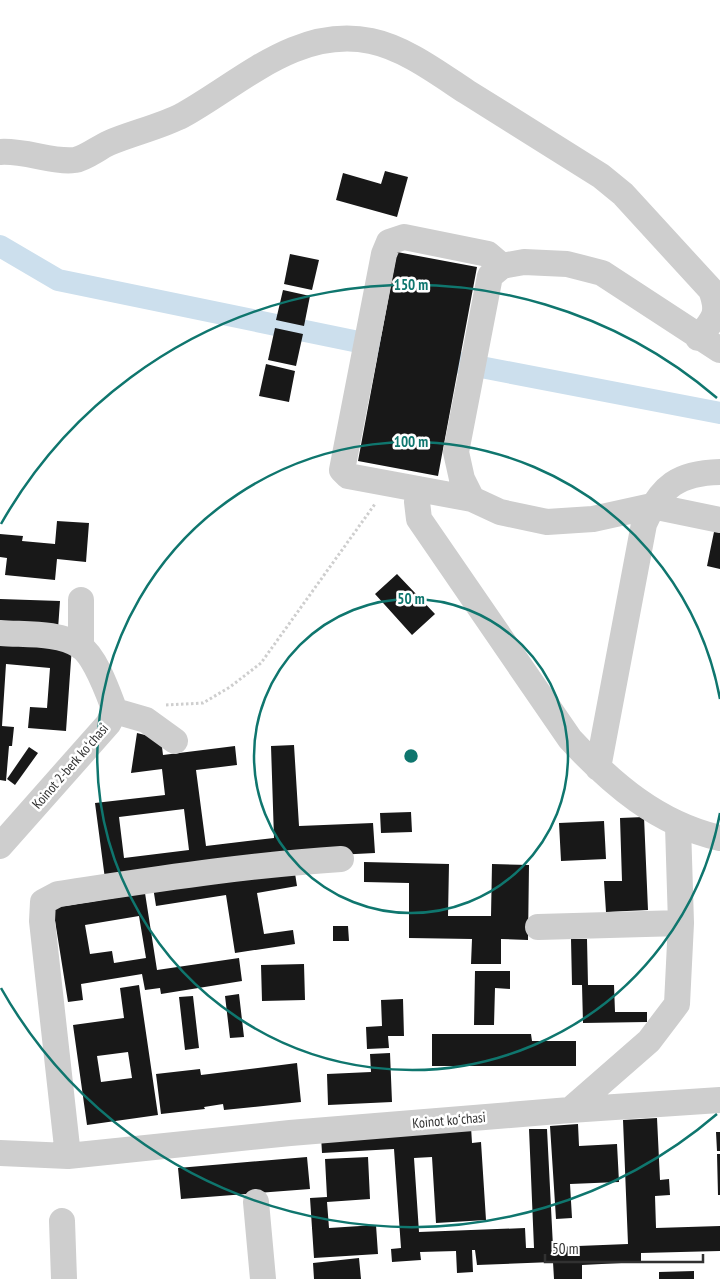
<svg xmlns="http://www.w3.org/2000/svg" width="720" height="1279" font-family="'PT Sans Narrow',sans-serif">
<style>
.lines{fill:none;stroke-linecap:round;stroke-linejoin:round}
.canal{stroke:#ccdfed;stroke-width:22}
.building{fill:#181818;fill-rule:evenodd}
.path{stroke:#cecece;stroke-width:3;stroke-dasharray:2.5 2.5;stroke-linecap:butt}
.minor{stroke:#cecece;stroke-width:26}
.ring{fill:none;stroke:#0f766e;stroke-width:2.5}
.labels{text-anchor:middle;stroke-width:5;stroke-linejoin:round;paint-order:stroke}
.street-label{font-size:14px;fill:#313131;stroke:#fff}
.centre{fill:#0f766e;stroke:#fff;stroke-width:2.5}
.ring-label{font-size:15px;text-anchor:middle;font-weight:bold;fill:#0f766e;stroke:#fff;stroke-width:5;stroke-linejoin:round;paint-order:stroke}
</style>
<rect width="100%" height="100%" fill="#fff"/>
<g class="lines">
<path class="canal" d="M0,246L58,280L383,347
M429,357L720,413"/>
</g>
<path class="building" d="M385,171L408,177L397,217L336,200L343,173L381,184Z
M397,252L477,267L438,476L358,461Z
M290,254L319,260L312,290L284,284Z
M283,290L310,296L304,326L276,320Z
M275,328L303,334L296,366L268,360Z
M266,364L295,371L289,402L259,396Z
M57,521L89,523L86,562L57,559L55,580L5,575L7,558L0,557V534L23,536L22,541L55,544Z
M715,527L720,528V569L707,566Z
M397,574L435,614L412,635L375,594Z
M0,599L60,601L58,629L0,626Z
M0,640L72,646L66,731L28,728L30,707L47,708L50,668L6,664L2,726L14,727L12,746H9L6,781L0,780Z
M137,733L161,739L163,755L235,746L237,765L196,770L206,846L274,838L271,746L294,745L299,826L373,823L375,853L277,858L105,879L95,803L165,795L162,769L131,773ZM184,809L189,850L124,858L119,817Z
M29,747L38,753L15,785L7,779Z
M411,812L412,832L381,833L380,813Z
M644,817L648,910L606,912L604,881H622L620,818Z
M604,821L606,859L561,861L559,823Z
M364,862L449,864L448,916H491L492,864L529,865L528,940L501,939V964H471L472,939L409,938V883L364,882Z
M294,867L297,886L257,893L264,934L293,930L295,944L235,953L226,895L156,906L153,887Z
M145,893L157,970L239,958L242,981L161,994L160,988L145,990L142,974L81,984L83,1000L68,1002L53,908ZM139,916L146,958L114,963L112,951L90,954L85,925Z
M333,926H348L349,941H333Z
M571,939H587L588,985H614L615,1012H647V1022L583,1023L582,985H572Z
M304,964L305,1000L262,1001L261,965Z
M475,971H510V989L495,988L494,1025H474Z
M139,985L158,1115L87,1125L73,1025L124,1018L120,988ZM128,1052L132,1078L101,1082L97,1056Z
M239,994L244,1037L230,1038L225,996Z
M193,996L199,1048L185,1050L179,997Z
M403,999L404,1036H388L389,1048L367,1049L366,1027L382,1026L381,1000Z
M432,1034H531L532,1041H576V1066H432Z
M390,1053L392,1102L328,1105L327,1074L371,1072L370,1054Z
M297,1063L301,1102L224,1110L223,1104L204,1107L205,1109L161,1114L156,1074L200,1069L201,1075Z
M657,1118L660,1180L669,1179L670,1195L655,1196L656,1228L720,1226V1251L641,1253V1262L582,1265V1279H554L553,1262L477,1265L475,1250H472L473,1272L457,1273L456,1251L420,1252L421,1260L392,1262L391,1249L401,1248L394,1149L322,1153L321,1136L471,1127L472,1143L481,1142L486,1220L436,1223L432,1157L414,1158L419,1232L525,1228L526,1248H534L529,1129H547L553,1247L628,1244L623,1120Z
M578,1124L579,1146L617,1144L619,1182L570,1184L572,1218L556,1219L550,1126Z
M716,1132H720V1151H717Z
M717,1154H720V1195H718Z
M307,1157L310,1189L181,1199L178,1168Z
M368,1157L370,1199L327,1202L329,1228L376,1225L378,1254L314,1258L310,1198L327,1197L325,1159Z
M359,1258L361,1279H314L313,1263Z
M694,1271V1279H659V1272Z"/>
<g class="lines">
<path class="path" d="M166,705L203,703L230,687L261,663L375,504"/>
<path class="minor" d="M0,152C24,150 54,163 75,160C86,158 98,148 109,143C132,133 160,127 183,115C242,82 298,26 371,41C405,48 438,73 467,92C512,120 557,148 601,176L623,194L711,290C720,314 714,319 698,338
M720,350L602,273L567,264L524,262L502,266L490,276L456,452L462,479L472,499L500,512L547,522L593,519L652,506L720,520
M419,489L417,502L419,519L570,739C612,784 658,824 720,838
M472,499L348,476L342,470L384,254L389,242L404,237L488,254L502,266
M0,633C25,635 59,632 80,646C96,657 108,693 115,711L108,724L0,846
M81,647V600
M115,711L146,720L175,741
M598,768L644,524C661,486 678,473 720,472
M538,927L681,923
M570,1110L720,1100
M0,1153L68,1156L290,1133L570,1110L649,1041L677,1004L681,923L678,826
M68,1156L42,921L43,902L58,894C152,880 246,865 341,859
M256,1202L263,1279
M62,1221L64,1279"/>
</g>
<g class="ring">
<circle cx="411" cy="756" r="157"/>
<path d="M720 813A314 314 0 1 1 720 699"/>
<path d="M717 1114A471 471 0 0 1 1 988M1 524A471 471 0 0 1 717 398"/>
</g>
<g class="labels">
<g class="street-label">
<text transform="translate(70 766) rotate(-49)" y="5">Koinot 2-berk koʻchasi</text>
<text transform="translate(449 1120) rotate(-5)" y="5">Koinot koʻchasi</text>
</g>
</g>
<circle cx="411" cy="756" r="8" class="centre"/>
<g class="ring-label">
<text x="411" y="290">150 m</text>
<text x="411" y="447">100 m</text>
<text x="411" y="604">50 m</text>
</g>
<path d="M545 1254v8h158v-8" fill="none" stroke="#313131" stroke-width="2.5"/>
<text x="552" y="1254" font-size="15" fill="#313131" stroke="#ffffff" stroke-width="4" paint-order="stroke">50 m</text>
</svg>
